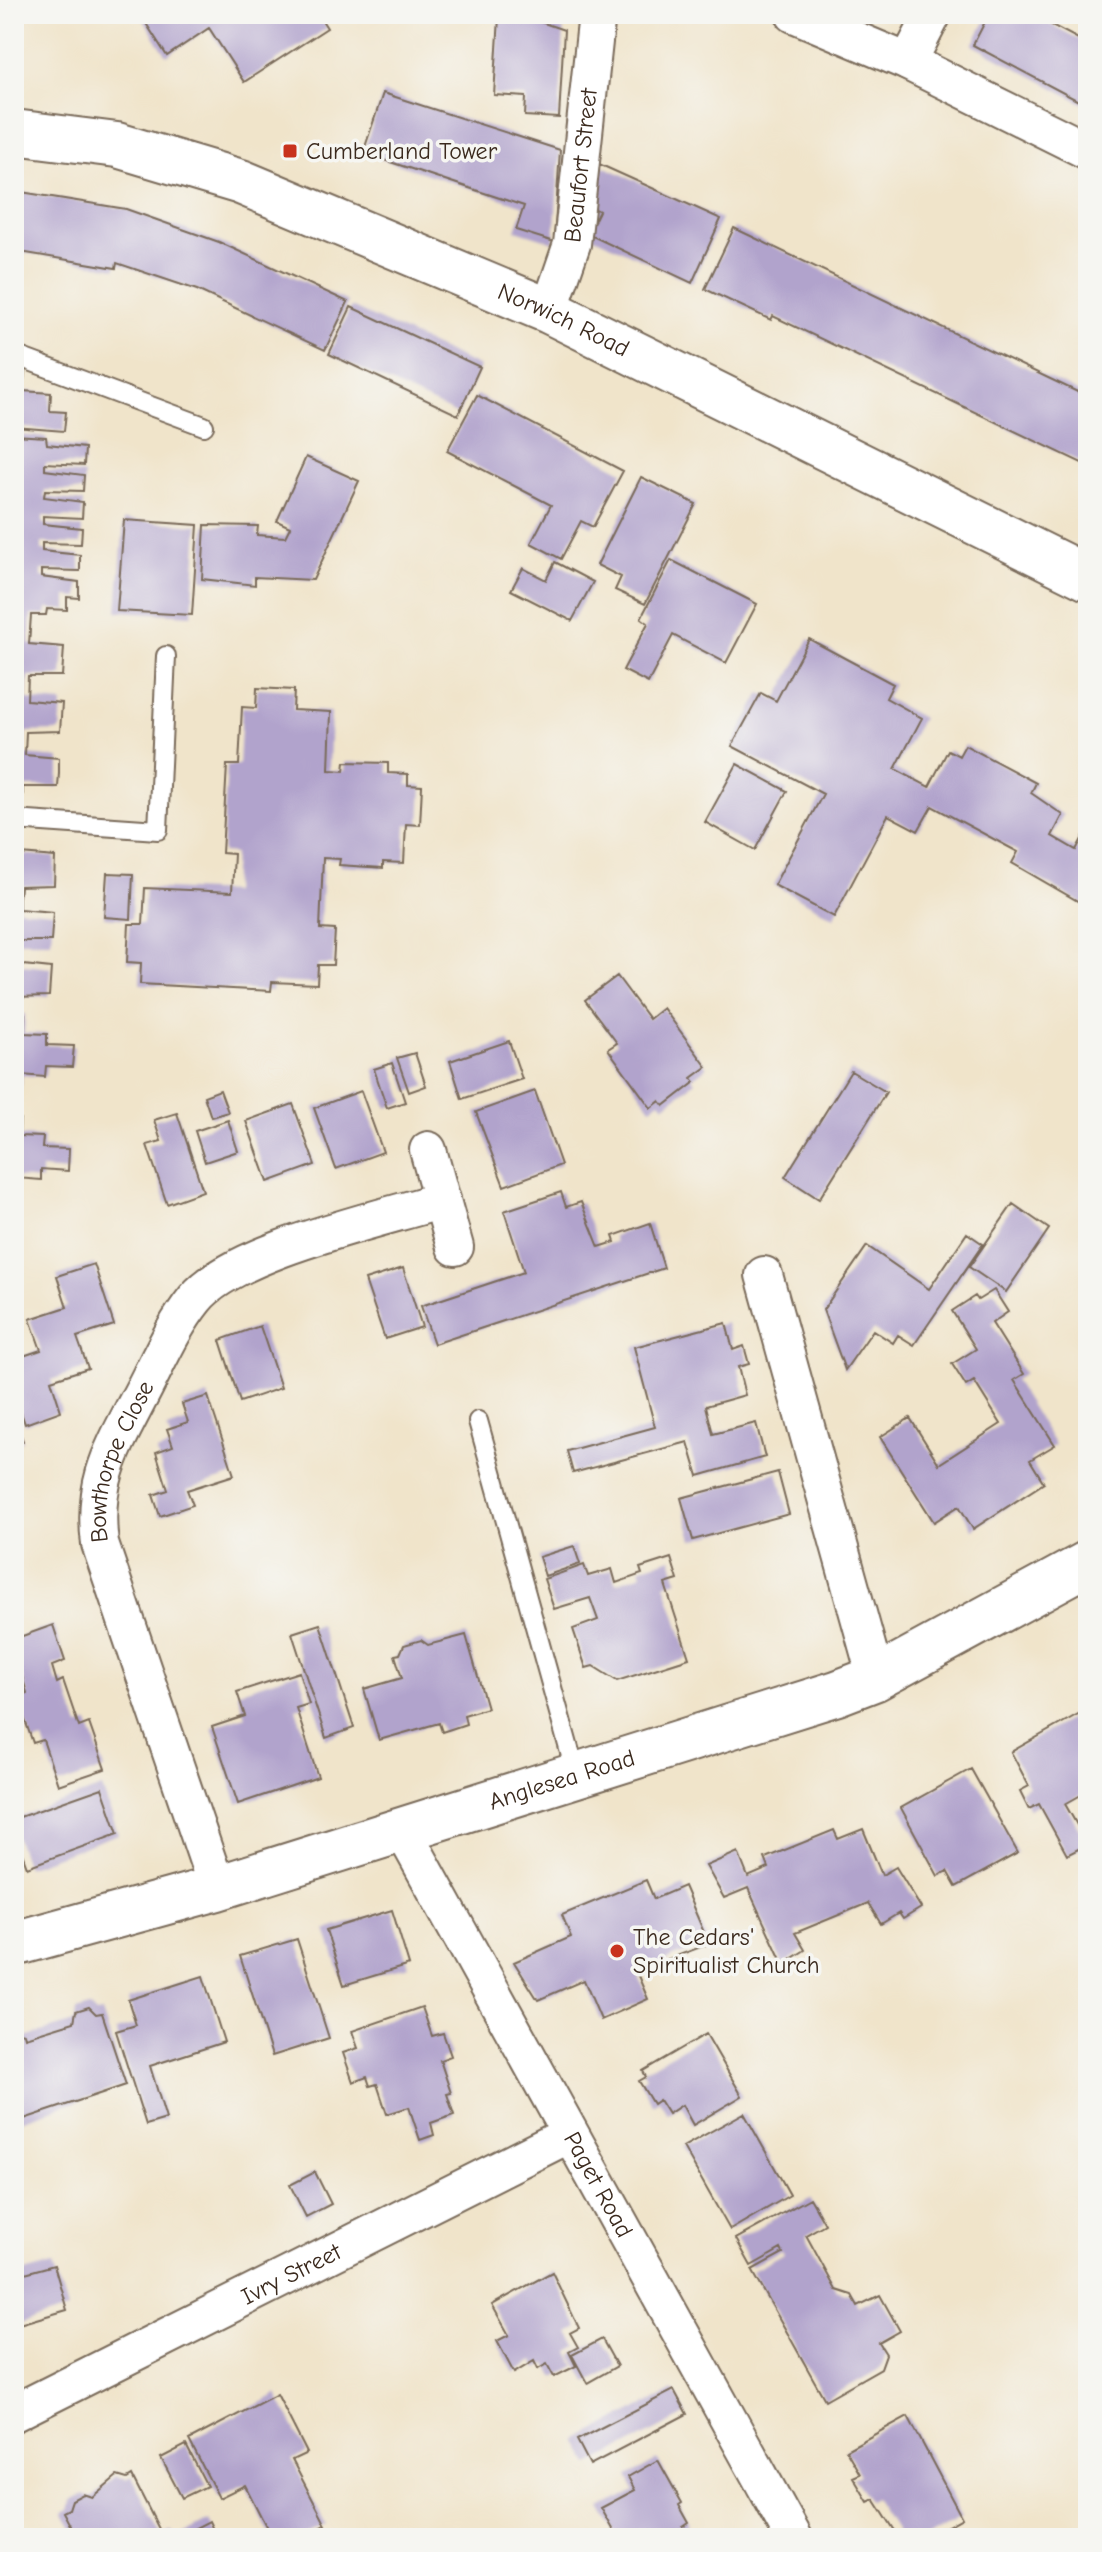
<svg xmlns="http://www.w3.org/2000/svg" width="1102" height="2552" font-family="'Comic Neue',sans-serif">
<style>
.building{fill:#b1a3cc}
.lines{fill:none;stroke-linecap:round;stroke-linejoin:round}
.lane-casing{stroke:#7a6b5a;stroke-width:22}
.street-casing{stroke:#7a6b5a;stroke-width:40}
.secondary-casing{stroke:#7a6b5a;stroke-width:48}
.primary-casing{stroke:#7a6b5a;stroke-width:48}
.lane{stroke:#fff;stroke-width:18}
.street{stroke:#fff;stroke-width:36}
.secondary{stroke:#fff;stroke-width:44}
.primary{stroke:#fff;stroke-width:44}
.poi-dot{fill:#c8321e;stroke:#f6f6f2;stroke-width:3}
.labels{text-anchor:middle;stroke-width:7;stroke-linejoin:round;paint-order:stroke}
.poi-label{font-size:24px;fill:#3b2a1e;stroke:#f6f6f2;text-anchor:start}
.street-label{font-size:24px;fill:#3b2a1e;stroke:#f6f6f2}
</style>
<rect width="100%" height="100%" fill="#f6f6f2"/>
<filter id="ink" filterUnits="userSpaceOnUse"><feTurbulence type="fractalNoise" baseFrequency=".0125" numOctaves="2"/><feDisplacementMap in="SourceGraphic" scale="16" xChannelSelector="R" yChannelSelector="G"/><feConvolveMatrix kernelMatrix="1 2 1 2 8 2 1 2 1" color-interpolation-filters="sRGB"/></filter>
<filter id="wash" filterUnits="userSpaceOnUse"><feTurbulence type="fractalNoise" baseFrequency=".006" numOctaves="4" result="noise"/><feDisplacementMap in="SourceGraphic" scale="32" xChannelSelector="R" yChannelSelector="G"/><feGaussianBlur stdDeviation="1.8" result="paint"/><feColorMatrix in="noise" values="0 0 0 0 0 0 0 0 0 0 0 0 0 0 0 0 0 1.4 0 .05"/><feComposite in="paint" operator="in"/></filter>
<g filter="url(#wash)">
<rect width="100%" height="100%" fill="#f0e4ca"/>
<g id="blocks">
<path class="building" d="M140,14H318L327,28L244,82L209,28L167,56Z
M989,14H1031L1088,44V106L973,45Z
M499,18L532,19L564,30L559,118L525,116L526,97L494,95Z
M383,93L560,150L554,242L516,230L524,206L363,153Z
M599,164L721,219L692,283L588,234L599,211L594,208Z
M15,191L126,209L219,242L348,302L325,350L197,290L117,263L116,268L14,251Z
M734,228L1088,397V466L773,316L771,320L705,289Z
M351,307L480,367L458,415L329,354Z
M14,370L25,371L23,391L51,393L50,411L66,412L64,431L14,427Z
M477,395L623,471L593,527L581,521L561,559L531,543L551,505L447,451Z
M14,435L46,437L47,444L85,448L84,465L45,463V470L84,475L83,491L45,490L44,497L83,502L82,518L43,516V524L82,528L81,544L42,543V551L80,555V571L41,570V577L79,582V598L67,597V610L47,609L46,615H31L29,644L64,647L62,676H28L27,700L62,703L60,731L26,732L25,755L59,758V773L58,787H23V799H14Z
M306,457L359,481L313,580L255,577V585L202,579L205,525L258,526L257,535L285,537L290,527L277,521Z
M641,477L696,504L645,604L615,590L621,577L597,565Z
M124,520L198,525L192,615L117,611Z
M671,560L757,604L726,663L673,635L648,683L623,670L648,623L641,618Z
M555,562L593,582L572,621L511,590L523,568L546,580Z
M809,639L893,684L886,698L922,718L895,769L929,787L948,750L959,756L965,745L1036,783L1031,793L1063,815L1052,836L1076,850L1088,828V907L1012,863L1018,852L932,806L918,831L888,815L834,917L774,885L823,794L732,746L761,693L776,701Z
M257,688L294,690L293,710L331,712L329,770L344,771L345,762L388,763V773L408,774V785L422,786L420,825L406,824L404,863L383,862V868L339,865L340,859L323,858L320,929L335,930L333,965H318L317,984L272,982L271,991L140,984L141,963L127,962L129,924H143L145,888L232,892L234,854L222,853L227,765H239L242,707L256,708Z
M737,764L787,791L755,850L705,822Z
M14,841L21,842V854L55,857L54,885L20,886L19,898V909L53,912L51,941H17L16,960Z
M107,873L133,874L131,919L104,917Z
M14,964L51,968L49,996L14,997Z
M617,976L649,1019L663,1008L707,1067L692,1078L695,1082L664,1106L660,1101L651,1108L608,1049L617,1043L585,1000Z
M14,1013L25,1014L24,1033L47,1034V1045L74,1046L72,1067L46,1066L45,1077L22,1075L20,1095L14,1094Z
M509,1041L522,1079L462,1099L450,1061Z
M415,1053L426,1086L409,1092L397,1058Z
M392,1063L405,1102L387,1108L374,1069Z
M851,1071L886,1092L819,1199L785,1177Z
M220,1090L228,1112L211,1117L204,1096Z
M361,1091L383,1152L336,1169L314,1108Z
M535,1091L561,1165L504,1186L476,1112Z
M293,1104L315,1165L268,1182L246,1121Z
M177,1113L203,1191L167,1204L147,1145L161,1141L154,1120Z
M14,1117H20L19,1136L43,1137L42,1148L69,1149L68,1171L41,1169V1180L17,1178L16,1196Z
M228,1120L238,1151L205,1162L195,1131Z
M561,1192L566,1207L581,1202L599,1247L615,1242L613,1236L650,1223L664,1268L434,1344L421,1306L524,1272L504,1211Z
M1013,1204L1049,1229L1006,1292L969,1267Z
M967,1233L983,1244L914,1345L898,1335L893,1343L873,1330L845,1370L823,1310L867,1246L929,1289Z
M94,1264L114,1325L77,1337L88,1368L51,1380L61,1411L25,1424L14,1392V1359L41,1350L30,1319L67,1307L57,1276Z
M403,1268L422,1327L385,1339L365,1280Z
M994,1290L1008,1312L992,1323L1024,1374L1014,1380L1055,1445L1030,1460L1044,1483L973,1529L959,1506L934,1522L880,1437L910,1418L939,1464L1001,1424L974,1381L966,1386L952,1364L976,1349L952,1311L975,1296L978,1300Z
M726,1323L733,1350L744,1346L749,1364L738,1367L745,1395L706,1406L713,1434L756,1423L765,1457L698,1476L688,1442L573,1473L567,1451L655,1427L634,1347Z
M260,1326L281,1388L240,1402L220,1340Z
M208,1396L234,1475L187,1490L193,1505L160,1516L153,1495L168,1490L156,1452L173,1446L167,1429L188,1422L182,1404Z
M14,1415L23,1441L14,1444Z
M778,1472L789,1514L693,1540L681,1498Z
M574,1546L580,1564L545,1576L539,1557Z
M671,1558L678,1580L665,1584L689,1658L617,1681L593,1666L586,1668L573,1629L598,1620L590,1598L554,1609L544,1579L584,1565L588,1576L612,1569L616,1583L642,1574L640,1568Z
M320,1624L354,1728L326,1738L292,1633Z
M53,1625L65,1661L52,1666L57,1683L63,1680L79,1727L89,1723L105,1769L58,1785L43,1740L33,1743L17,1697L27,1693L22,1676L14,1679V1639Z
M466,1635L487,1708L464,1715L466,1724L442,1732L439,1723L379,1740L364,1689L402,1678L395,1655L400,1654L404,1645L421,1640L428,1645Z
M299,1672L309,1704L296,1708L318,1777L238,1804L212,1727L245,1716L237,1692Z
M1080,1713L1088,1727V1791L1065,1804L1088,1844L1067,1855L1039,1804L1029,1809L1020,1791L1029,1786L1011,1752Z
M971,1769L1018,1853L956,1887L947,1871L938,1876L901,1808Z
M102,1788L118,1834L27,1867L14,1831V1819Z
M863,1829L882,1875L896,1867L921,1908L903,1919L899,1913L881,1924L868,1903L795,1933L805,1950L783,1964L748,1888L724,1898L706,1866L738,1852L748,1877L769,1868L765,1858L834,1830L838,1839Z
M646,1880L654,1899L684,1886L709,1944L636,1971L648,1999L601,2020L584,1980L538,2000L514,1962L571,1937L562,1915Z
M392,1910L409,1965L344,1985L326,1930Z
M297,1939L329,2038L272,2056L240,1956Z
M203,1976L224,2042L150,2066L166,2119L146,2125L116,2031L136,2025L128,2000Z
M89,2007L96,2014L102,2013L126,2085L21,2120L14,2098V2031L24,2033L25,2037L74,2022L76,2011Z
M422,2007L432,2036L443,2033L451,2056L440,2060L451,2093L447,2094L454,2115L431,2123L434,2135L420,2140L409,2107L387,2114L377,2084L370,2086L367,2077L353,2082L343,2053L358,2048L352,2031Z
M706,2034L742,2096L693,2125L682,2105L668,2114L659,2100L653,2104L639,2081L646,2077L643,2071Z
M744,2113L790,2195L730,2230L683,2147Z
M315,2172L331,2204L306,2217L290,2185Z
M810,2198L825,2224L806,2235L836,2290L852,2295L858,2306L880,2295L900,2331L879,2343L886,2354L881,2368L825,2400L752,2270L783,2253L781,2249L751,2266L736,2239Z
M54,2265L67,2310L19,2324L14,2307V2276Z
M552,2272L579,2328L570,2333L578,2347L569,2352L576,2366L554,2377L547,2364L538,2369L534,2361L514,2373L497,2341L509,2335L492,2305Z
M602,2339L617,2366L587,2383L572,2355Z
M674,2390L687,2414L590,2465L577,2440Z
M277,2394L307,2453L292,2460L326,2525L301,2538H272L245,2485L219,2498L189,2440Z
M908,2416L962,2518L926,2538H899L874,2499L868,2502L853,2477L860,2474L846,2450Z
M186,2445L207,2486L182,2498L161,2458Z
M658,2460L682,2503L679,2505L689,2523L683,2527L689,2538H618L601,2508L635,2490L628,2477Z
M117,2476L127,2479L132,2476L162,2535L172,2530L176,2538L209,2521L217,2538H77L63,2512L69,2509L72,2500L83,2494L92,2497Z"/>
</g>
</g>
<g filter="url(#ink)">
<use href="#blocks" fill-opacity="0" stroke="#7a6b5a" stroke-width="2"/>
<g class="lines">
<defs>
<path id="lane" d="M14,355L204,426
M14,820L158,830L166,656
M478,1421L576,1774"/>
<g id="street">
<path d="M794,14L908,62L1088,151"/>
<path d="M908,62L933,14"/>
<path id="s1" d="M549,311L572,244L597,14"/>
<path d="M428,1150L455,1247"/>
<path d="M764,1275L876,1678"/>
<path id="s2" d="M403,1831L794,2538"/>
<path id="s3" d="M217,1888L100,1544C92,1483 111,1452 138,1400C156,1367 171,1329 195,1299C233,1251 381,1219 442,1200"/>
<path id="s4" d="M14,2413L568,2135"/>
</g>
<g id="secondary">
<path id="s5" d="M14,1944L217,1888L837,1693L876,1678L1088,1563"/>
</g>
<g id="primary">
<path id="s6" d="M14,132L117,145L241,182L549,311L1088,578"/>
</g>
</defs>
<use href="#lane" class="lane-casing"/>
<use href="#street" class="street-casing"/>
<use href="#secondary" class="secondary-casing"/>
<use href="#primary" class="primary-casing"/>
<use href="#lane" class="lane"/>
<use href="#street" class="street"/>
<use href="#secondary" class="secondary"/>
<use href="#primary" class="primary"/>
</g>
</g>
<g class="poi-dot">
<rect x="282" y="143" width="16" height="16" rx="4"/>
<circle cx="617" cy="1951" r="8"/>
</g>
<g class="labels">
<g class="poi-label">
<text x="306" y="159">Cumberland Tower</text>
<text x="633" y="1945">The Cedars'<tspan x="633" dy="28">Spiritualist Church</tspan></text>
</g>
<g class="street-label">
<text dy="8" stroke="none"><textPath href="#s1" startOffset="150">Beaufort Street</textPath></text>
<text dy="8" stroke="none"><textPath href="#s6" startOffset="584">Norwich Road</textPath></text>
<text dy="8" stroke="none"><textPath href="#s3" startOffset="450">Bowthorpe Close</textPath></text>
<text dy="8" stroke="none"><textPath href="#s5" startOffset="572">Anglesea Road</textPath></text>
<text dy="8" stroke="none"><textPath href="#s2" startOffset="404">Paget Road</textPath></text>
<text dy="8" stroke="none"><textPath href="#s4" startOffset="310">Ivry Street</textPath></text>
</g>
</g>
<rect width="1102" height="2552" fill="none" stroke="#f6f6f2" stroke-width="48"/>
</svg>
